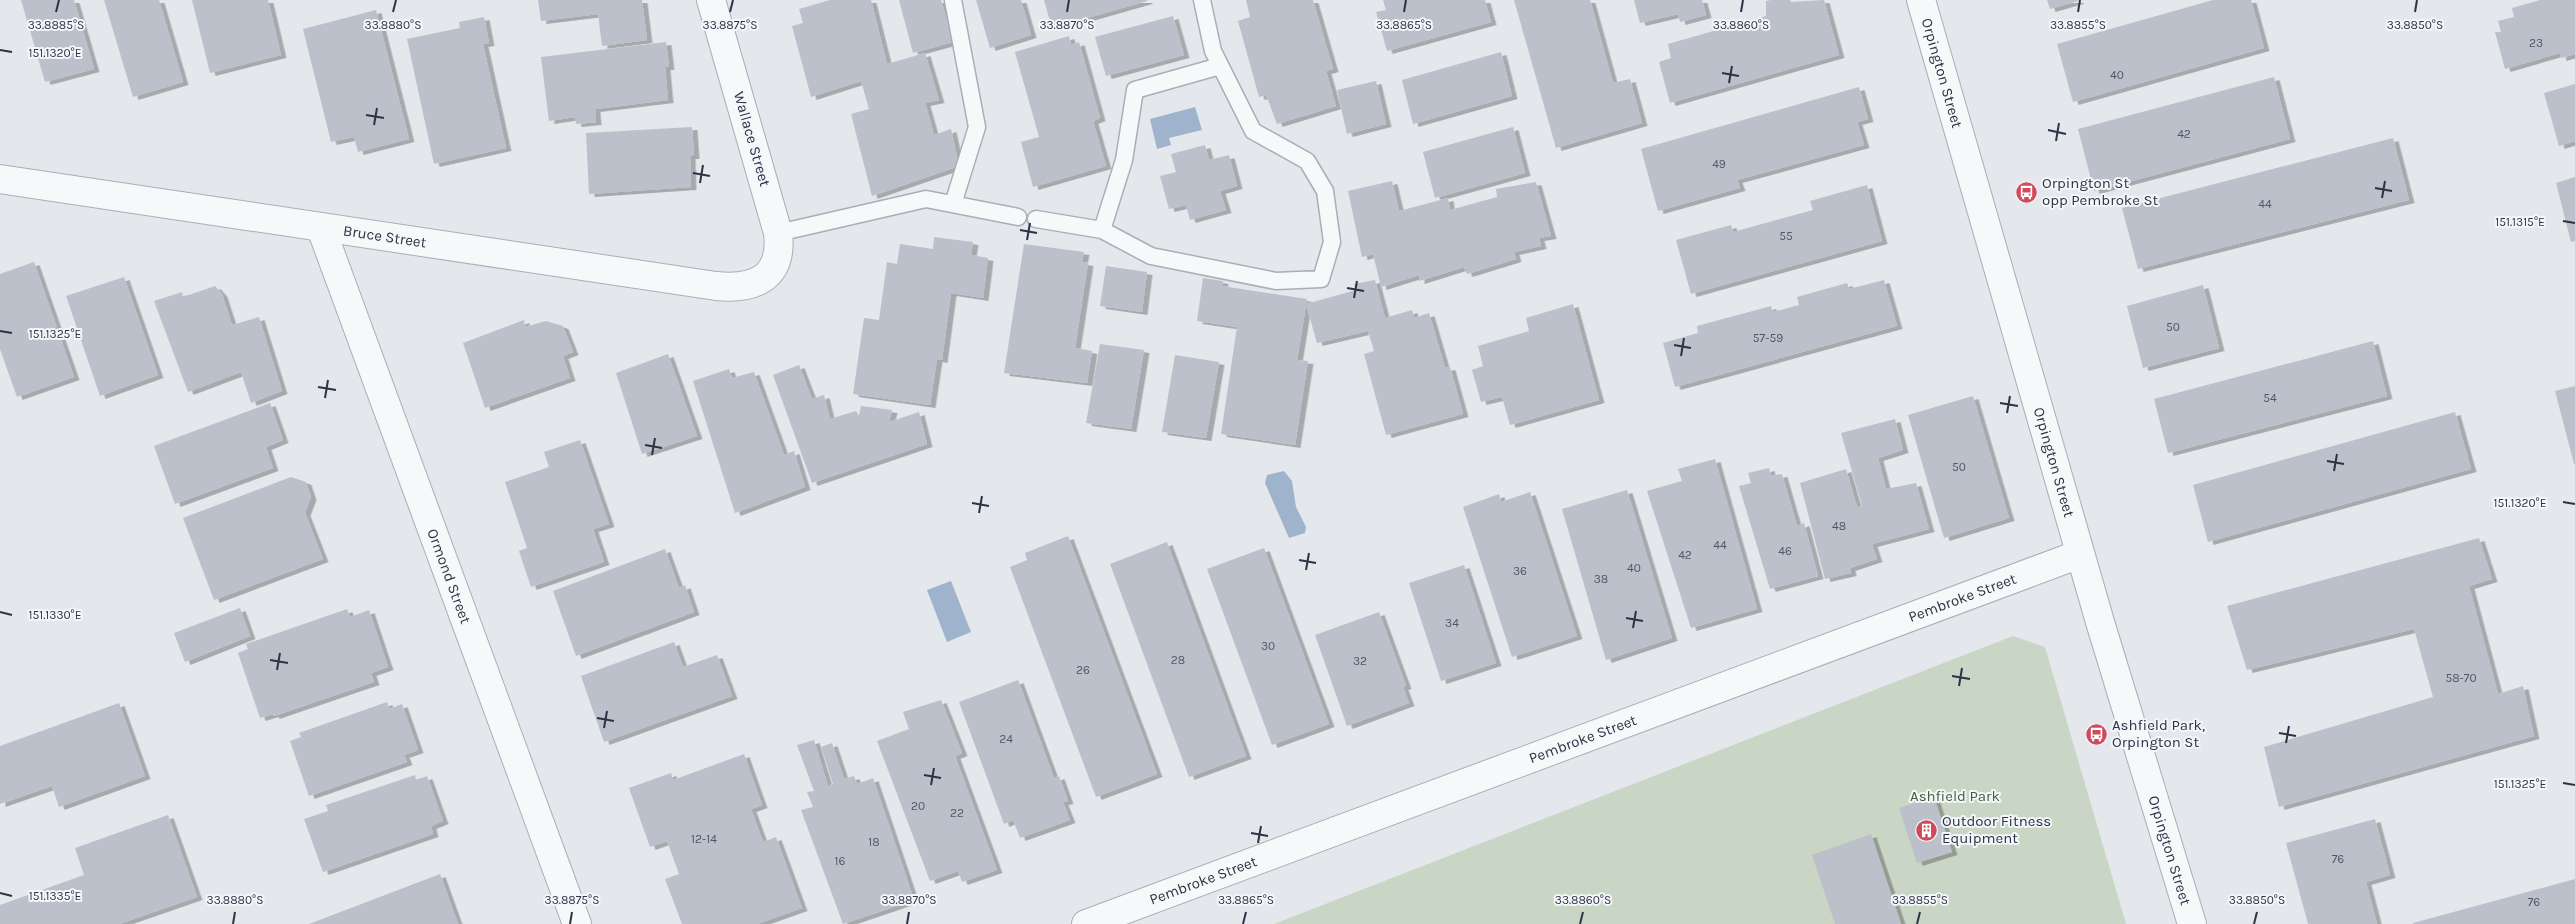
<svg xmlns="http://www.w3.org/2000/svg" width="2575" height="924" font-family="Karla,sans-serif">
<style>
.green{fill:#c9d6c5}
.water{fill:#9fb4cc}
.building{fill:#bbc0ca;filter:url(#shadow)}
.lines{fill:none;stroke-linecap:round;stroke-linejoin:round}
.lane-casing{stroke:#a9aeb7;stroke-width:19}
.street-casing{stroke:#a9aeb7;stroke-width:30}
.lane{stroke:#f7f8fa;stroke-width:16}
.street{stroke:#f7f8fa;stroke-width:28}
.ticks{fill:none;stroke:#2b3445;stroke-width:2}
.labels{text-anchor:middle;stroke-width:4;stroke-linejoin:round;paint-order:stroke}
.number-label{font-size:12px;fill:#4f5766}
.street-label{font-size:15px;fill:#2b3445;stroke:#f4f6f9}
.poi-label{font-size:15px;fill:#2b3445;stroke:#f4f6f9;text-anchor:start}
.park-label{font-size:15px;fill:#3f6138;stroke:#f4f6f9}
.ticks-label{font-size:12px;text-anchor:middle;fill:#2b3445;stroke:#f4f6f9;stroke-width:4;stroke-linejoin:round;paint-order:stroke}
</style>
<defs>
<filter id="shadow"><feDropShadow dx="5.5" dy="3" stdDeviation="0" flood-color="#0004"/></filter>
</defs>
<rect width="100%" height="100%" fill="#e4e7ec"/>
<path class="green" d="M2013,636L2045,647L2126,924H1274Z"/>
<path class="water" d="M1195,107L1202,130L1169,138L1171,145L1157,149L1150,119Z
M1284,471L1292,481L1296,507L1306,527L1305,533L1289,538L1265,483L1267,475Z
M951,581L971,632L947,642L927,590Z"/>
<path class="building" d="M21,0H74L94,69L45,82Z
M104,0H159L183,82L133,97Z
M192,0H268L281,55L210,73Z
M538,0H642L647,40L602,46L598,14L541,21Z
M830,0H871L887,64L925,53L939,100L925,103L934,135L951,129L959,166L872,196L851,114L869,109L861,81L811,97L792,26L803,23L799,9Z
M899,0H941L953,42L913,53Z
M976,0H1021L1031,35L990,48Z
M1044,0H1147V1L1052,28Z
M1246,0H1313L1333,69L1326,71L1336,106L1277,124L1266,95L1259,97L1238,21L1250,17Z
M1383,0H1485L1491,22L1387,51L1376,12L1386,10Z
M1514,0H1590L1613,83L1630,79L1642,123L1556,148Z
M1634,0H1702L1706,15L1680,22L1678,14L1640,23Z
M1771,0H1790L1791,2L1824,0L1839,55L1670,103L1659,62L1671,58L1668,44L1766,16V1Z
M2047,0H2078V1L2050,9Z
M2213,0H2251L2264,48L2073,102L2057,44Z
M2540,0H2575V54L2561,58L2560,53L2505,69L2495,32H2501L2498,21L2514,17L2512,8Z
M376,10L409,139L358,152L354,137L331,142L303,29Z
M1173,16L1184,55L1106,76L1095,37Z
M484,17L489,43L483,44L506,148L434,164L407,39L460,28L459,22Z
M1069,36L1071,45L1079,42L1100,118L1093,121L1106,166L1033,187L1021,142L1039,137L1015,52Z
M666,42L669,67H665L668,100L595,109L596,122L576,124L575,117L549,121L541,57Z
M1501,52L1512,96L1413,124L1402,80Z
M2274,77L2290,139L2094,191L2078,129Z
M1376,81L1386,124L1347,134L1337,90Z
M2575,84V141L2559,146L2544,93Z
M1859,87L1868,119L1857,122L1864,145L1737,180L1740,188L1658,211L1641,149Z
M692,127L694,156H690L691,187L589,194L586,133Z
M1513,127L1525,173L1435,198L1423,152Z
M2393,138L2409,200L2138,269L2122,208Z
M1205,145L1209,160L1229,155L1237,186L1220,191L1226,210L1190,220L1186,205L1169,209L1160,176L1176,172L1171,154Z
M2575,177V241L2571,242L2556,183Z
M1392,181L1399,211L1448,198L1450,210L1497,197L1496,189L1536,182L1551,236L1539,238L1541,246L1514,252L1516,259L1467,274L1464,267L1419,281V275L1381,287L1373,254L1362,257L1348,191Z
M1867,185L1882,241L1691,294L1676,240L1731,225L1733,232L1813,210L1810,201Z
M934,237L973,242L971,255L988,258L983,298L951,293L942,360L937,359L930,405L853,394L864,318L879,320L887,262L897,264L900,244L933,249Z
M1024,244L1084,252L1082,262L1088,263L1075,348L1092,351L1087,383L1004,373Z
M34,262L74,377L17,397L0,349V274Z
M1106,266L1147,272L1142,312L1100,306Z
M124,277L158,375L100,396L66,296Z
M1203,278L1223,281L1222,286L1307,299L1297,360L1308,361L1295,445L1221,434L1237,327L1197,321Z
M1375,280L1385,318L1412,310L1414,318L1429,313L1445,368L1450,367L1463,414L1386,435L1364,354L1374,351L1368,331L1317,343L1306,304L1356,290L1354,284Z
M1884,280L1897,326L1675,387L1663,343L1698,333L1697,326L1771,306L1773,312L1799,305L1797,297L1847,283L1849,289Z
M2203,285L2219,348L2143,368L2127,306Z
M215,286L222,294L232,325L259,317L282,391L251,403L241,372L188,392L154,301L182,292L183,297Z
M1573,304L1599,400L1510,425L1502,397L1481,402L1472,370L1483,366L1478,346L1529,331L1526,318Z
M524,320L525,327L546,321L563,326L573,352L563,356L570,378L485,408L463,343Z
M2373,341L2387,396L2168,453L2154,399Z
M1100,344L1144,350L1131,429L1086,423Z
M668,354L697,436L642,454L616,373Z
M1175,355L1219,362L1206,438L1162,432Z
M799,365L812,399L824,395L830,419L856,411L859,416L861,406L892,410L889,422L919,412L927,444L812,483L773,375Z
M729,369L732,378L754,372L784,455L794,451L805,487L735,513L693,381Z
M2575,386V464H2574L2555,391Z
M1973,396L2009,518L1944,538L1908,415Z
M270,403L283,440L266,447L273,468L175,504L154,446Z
M2455,412L2471,469L2208,542L2193,485Z
M1895,419L1903,450L1878,458L1886,489L1916,483L1929,529L1872,544L1877,559L1850,568L1851,573L1825,579L1800,483L1846,469L1857,507L1862,506L1841,433Z
M580,440L609,524L593,529L604,562L531,587L519,551L527,548L505,482L549,467L544,452Z
M1715,459L1757,609L1691,628L1647,491L1682,481L1678,469Z
M1769,468L1771,476L1782,474L1797,526L1804,523L1818,576L1770,589L1739,486L1751,483L1748,473Z
M291,477L306,482L311,497L305,513L323,559L214,600L183,518Z
M1627,490L1672,638L1606,660L1562,509Z
M1530,492L1577,636L1512,657L1463,507L1499,494L1501,502Z
M1068,536L1157,774L1096,797L1010,567L1027,560L1025,553Z
M2479,538L2492,579L2469,586L2498,694L2523,686L2534,736L2279,807L2264,747L2433,697L2414,629L2247,670L2227,606Z
M1167,542L1246,756L1189,777L1110,564Z
M1264,548L1329,724L1272,745L1207,569Z
M665,549L679,588L685,585L694,612L576,656L553,591Z
M1464,565L1496,663L1441,681L1409,583Z
M240,608L250,636L185,662L174,633Z
M347,609L350,617L369,610L388,667L371,673L374,682L274,716L273,714L260,718L238,653L248,649L246,644Z
M1379,612L1406,686L1403,687L1409,703L1347,726L1315,635Z
M674,642L683,667L717,655L732,696L604,742L581,676Z
M1018,680L1054,778L1059,776L1068,801L1063,802L1070,820L1020,838L1013,820L1004,824L959,702Z
M941,700L962,753L955,756L997,870L962,882L958,871L930,881L877,741L909,729L903,712Z
M387,702L389,709L402,704L418,750L404,755L407,762L309,796L290,741L301,737L299,733Z
M119,703L145,776L59,807L52,786L0,804V746Z
M814,740L828,786L833,784L821,747L832,743L844,779L854,776L857,784L873,778L914,900L843,924L801,810L813,807L807,792L814,791L797,745Z
M744,754L762,805L751,809L763,842L776,837L802,908L757,924H682L665,879L679,874L667,841L650,847L629,788L671,773L673,780Z
M415,775L416,780L427,776L443,821L431,826L433,834L323,872L304,819L328,811L326,805Z
M1934,797L1952,852L1917,863L1899,808Z
M168,815L197,897L119,924H0V905L84,875L75,848Z
M2375,819L2390,875L2366,882L2377,924H2308L2286,843Z
M1871,834L1901,924H1835L1812,855Z
M440,874L458,924H309Z
M2575,879V924H2413V923Z"/>
<g class="lines">
<defs>
<path id="lane" d="M1202,0L1213,51L1253,131L1307,161L1325,191L1332,242L1321,279L1276,281L1151,256L1102,230L1124,160L1135,90L1220,66
M953,204L977,127L953,0
M1036,219L1102,230
M778,233L926,199L1018,217"/>
<g id="street">
<path id="s1" d="M1921,0L2100,622L2192,924"/>
<path id="s2" d="M0,179L716,286C756,290 783,277 778,233L711,0"/>
<path id="s3" d="M321,228L577,924"/>
<path id="s4" d="M1086,924L2080,554"/>
</g>
</defs>
<use href="#lane" class="lane-casing"/>
<use href="#street" class="street-casing"/>
<use href="#lane" class="lane"/>
<use href="#street" class="street"/>
</g>
<path class="ticks" d="M56,12L59,0M393,12L396,0M730,12L733,0M1067,12L1069,0M1404,12L1406,0M1741,12L1743,0M2078,12L2080,0M2415,12L2417,0M0,50L12,52M1722,73L1739,76M1729,83L1732,66M366,115L384,118M374,125L377,108M2048,130L2066,134M2056,141L2059,123M693,173L710,176M700,183L703,165M2375,188L2392,191M2382,198L2385,181M2563,221L2575,223M1020,230L1037,233M1027,240L1030,223M1347,288L1364,291M1354,298L1357,281M0,331L12,333M1674,345L1691,348M1681,356L1684,338M318,387L336,390M325,398L328,380M2000,403L2018,406M2007,413L2010,396M645,445L662,448M652,455L655,438M2327,461L2344,464M2334,471L2337,454M2563,502L2575,504M972,503L989,506M979,513L982,496M1299,560L1316,563M1306,570L1309,553M0,612L12,615M1626,618L1643,621M1633,628L1636,611M270,660L288,663M277,670L280,653M1952,676L1970,679M1959,686L1962,668M597,718L614,721M604,728L607,711M2279,733L2296,736M2286,743L2289,726M924,775L941,778M2563,783L2575,785M931,785L934,768M1251,833L1268,836M1258,843L1261,826M0,893L12,896M233,924L235,912M570,924L572,912M907,924L909,912M1243,924L1246,912M1580,924L1583,912M1917,924L1920,912M2254,924L2257,912"/>
<defs>
<symbol id="bus-disc" viewBox="-11 -11 22 22"><circle r="9.5" fill="#d1495b" stroke="#f4f6f9"/><path d="M-5-6H5V4H4V6H2V4H-2V6H-4V4H-5ZM-3.5-4V0h7V-4ZM-3.5 1.2v1.5H-2V1.2ZM2 1.2v1.5H3.5V1.2Z" fill="#fff"/></symbol>
<symbol id="building-disc" viewBox="-11 -11 22 22"><circle r="9.5" fill="#d1495b" stroke="#f4f6f9"/><path d="M-4-6H4V6H1V3H-1V6H-4ZM-2.5-4.3h1.7v1.8h-1.7ZM.8-4.3h1.7v1.8H.8ZM-2.5-1h1.7V.8h-1.7ZM.8-1h1.7V.8H.8Z" fill="#fff"/></symbol>
</defs>
<g fill-rule="evenodd">
<use href="#bus-disc" x="2014" y="180" width="25" height="25"/>
<use href="#bus-disc" x="2084" y="722" width="25" height="25"/>
<use href="#building-disc" x="1914" y="818" width="25" height="25"/>
</g>
<g class="labels">
<g class="number-label">
<text x="2536" y="47">23</text>
<text x="2117" y="79">40</text>
<text x="2184" y="138">42</text>
<text x="1719" y="168">49</text>
<text x="2265" y="208">44</text>
<text x="1786" y="240">55</text>
<text x="2173" y="331">50</text>
<text x="1768" y="342">57-59</text>
<text x="2270" y="402">54</text>
<text x="1959" y="471">50</text>
<text x="1839" y="530">48</text>
<text x="1720" y="549">44</text>
<text x="1785" y="555">46</text>
<text x="1685" y="559">42</text>
<text x="1634" y="572">40</text>
<text x="1520" y="575">36</text>
<text x="1601" y="583">38</text>
<text x="1452" y="627">34</text>
<text x="1268" y="650">30</text>
<text x="1178" y="664">28</text>
<text x="1360" y="665">32</text>
<text x="1083" y="674">26</text>
<text x="2461" y="682">58-70</text>
<text x="1006" y="743">24</text>
<text x="918" y="810">20</text>
<text x="957" y="817">22</text>
<text x="704" y="843">12-14</text>
<text x="874" y="846">18</text>
<text x="2338" y="863">76</text>
<text x="840" y="865">16</text>
<text x="2534" y="906">76</text>
</g>
<g class="street-label">
<text dy="5" stroke="none"><textPath href="#s1" startOffset="76">Orpington Street</textPath></text>
<text transform="translate(752 139) rotate(74)" y="5">Wallace Street</text>
<text dy="5" stroke="none"><textPath href="#s2" startOffset="389">Bruce Street</textPath></text>
<text dy="5" stroke="none"><textPath href="#s1" startOffset="481">Orpington Street</textPath></text>
<text dy="5" stroke="none"><textPath href="#s3" startOffset="371">Ormond Street</textPath></text>
<text dy="5" stroke="none"><textPath href="#s4" startOffset="935">Pembroke Street</textPath></text>
<text dy="5" stroke="none"><textPath href="#s4" startOffset="530">Pembroke Street</textPath></text>
<text dy="5" stroke="none"><textPath href="#s1" startOffset="886">Orpington Street</textPath></text>
<text dy="5" stroke="none"><textPath href="#s4" startOffset="125">Pembroke Street</textPath></text>
</g>
<g class="poi-label">
<text x="2042" y="188">Orpington St<tspan x="2042" dy="17">opp Pembroke St</tspan></text>
<text x="2112" y="730">Ashfield Park,<tspan x="2112" dy="17">Orpington St</tspan></text>
<text x="1942" y="826">Outdoor Fitness<tspan x="1942" dy="17">Equipment</tspan></text>
</g>
<g class="park-label">
<text x="1955" y="801">Ashfield Park</text>
</g>
</g>
<g class="ticks-label">
<text x="56" y="29">33.8885°S</text>
<text x="730" y="29">33.8875°S</text>
<text x="2078" y="29">33.8855°S</text>
<text x="2415" y="29">33.8850°S</text>
<text x="393" y="29">33.8880°S</text>
<text x="1067" y="29">33.8870°S</text>
<text x="1404" y="29">33.8865°S</text>
<text x="1741" y="29">33.8860°S</text>
<text x="55" y="57">151.1320°E</text>
<text x="2520" y="226">151.1315°E</text>
<text x="55" y="338">151.1325°E</text>
<text x="2520" y="507">151.1320°E</text>
<text x="55" y="619">151.1330°E</text>
<text x="2520" y="788">151.1325°E</text>
<text x="55" y="900">151.1335°E</text>
<text x="235" y="904">33.8880°S</text>
<text x="572" y="904">33.8875°S</text>
<text x="909" y="904">33.8870°S</text>
<text x="1246" y="904">33.8865°S</text>
<text x="1583" y="904">33.8860°S</text>
<text x="1920" y="904">33.8855°S</text>
<text x="2257" y="904">33.8850°S</text>
</g>
</svg>
